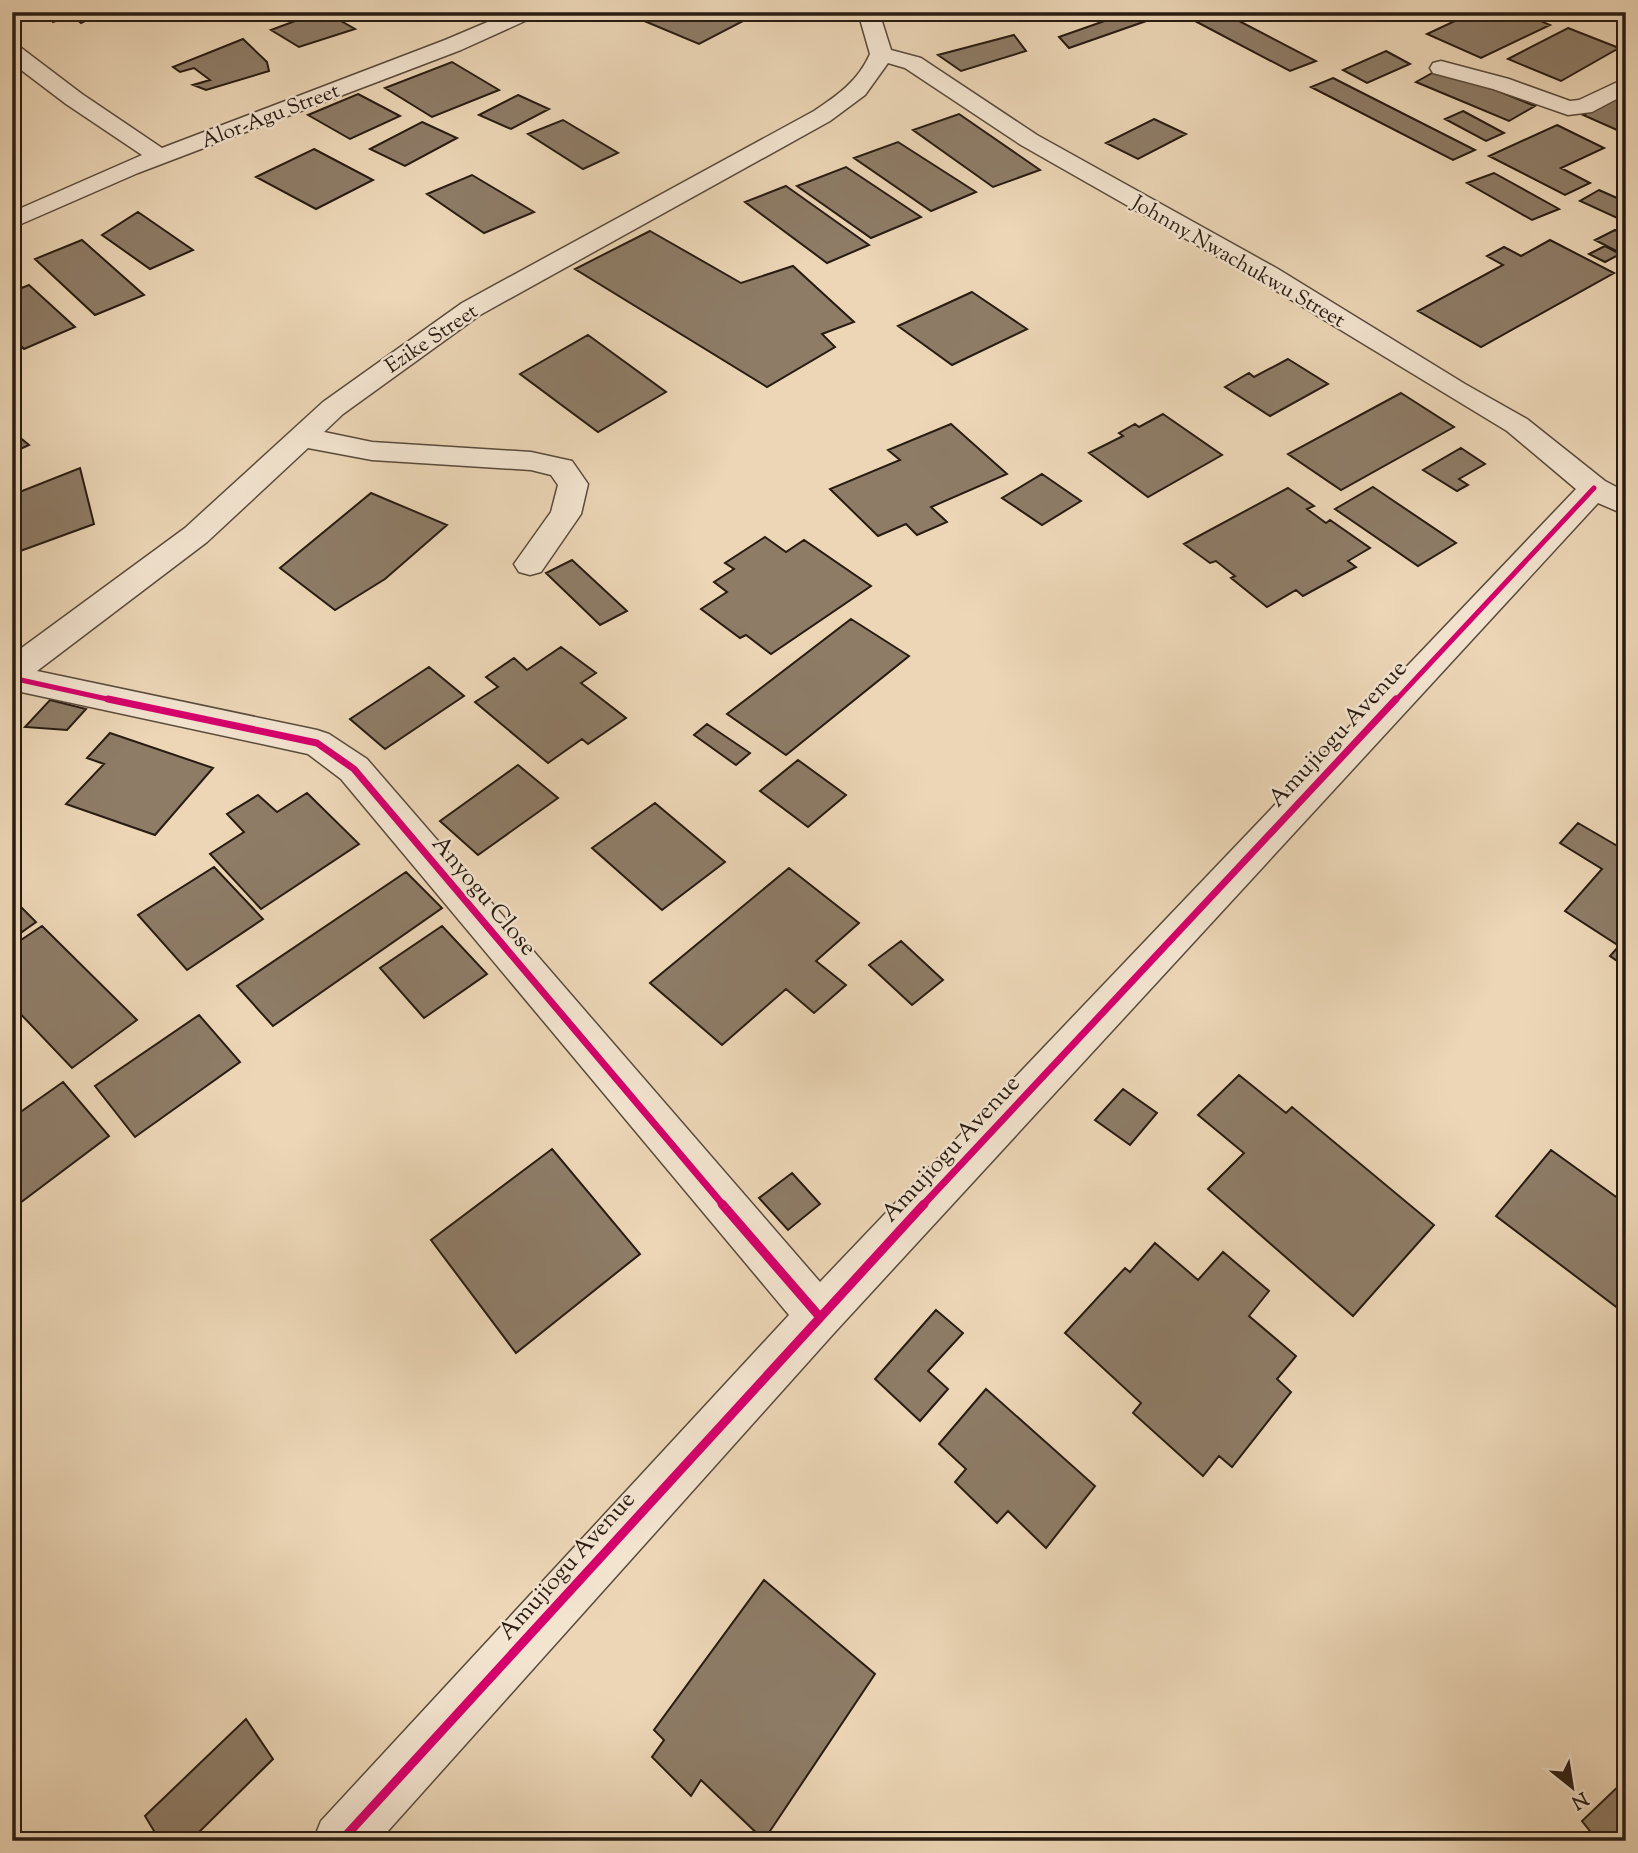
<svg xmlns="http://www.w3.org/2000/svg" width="1638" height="1853" font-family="'Sorts Mill Goudy',serif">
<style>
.building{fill:#8e7c67;stroke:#281b12;stroke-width:2}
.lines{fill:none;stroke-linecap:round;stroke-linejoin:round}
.street-casing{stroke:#594a3b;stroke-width:3}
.street{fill:#f3e4d0;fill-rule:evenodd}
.cycleway-far2-casing{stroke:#f3e4d0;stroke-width:9}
.cycleway-far1-casing{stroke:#f3e4d0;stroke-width:11}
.cycleway-casing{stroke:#f3e4d0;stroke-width:13}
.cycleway-far2{stroke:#d6006c;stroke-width:5}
.cycleway-far1{stroke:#d6006c;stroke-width:7}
.cycleway{stroke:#d6006c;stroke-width:9}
.labels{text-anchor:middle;stroke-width:5;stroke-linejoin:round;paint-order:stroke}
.far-street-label{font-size:21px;fill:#281b12;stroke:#f3e4d0}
.street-label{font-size:24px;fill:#281b12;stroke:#f3e4d0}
</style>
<rect width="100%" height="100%" fill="#ecd6b6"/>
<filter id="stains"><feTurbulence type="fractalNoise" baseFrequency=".00286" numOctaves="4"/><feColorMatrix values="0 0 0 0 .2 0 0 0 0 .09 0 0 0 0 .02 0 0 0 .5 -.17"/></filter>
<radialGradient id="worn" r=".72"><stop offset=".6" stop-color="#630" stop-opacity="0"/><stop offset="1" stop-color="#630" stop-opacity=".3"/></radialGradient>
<path class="building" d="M47,12H103L81,23L72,15L53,22Z
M319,12H325L355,29L299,47L271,30Z
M356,12H394L372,21Z
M635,12H735L747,19L699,44L630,15Z
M1130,12H1172L1069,48L1059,37Z
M1178,12H1222L1316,61L1290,71Z
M1474,12H1520L1550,25L1481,58L1427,34Z
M1568,28L1619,48L1561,81L1508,59Z
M1014,35L1026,51L961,71L938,55Z
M243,39L267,62L269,71L206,90L193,85L210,80L194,68L180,72L173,67Z
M1386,51L1410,64L1367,83L1343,70Z
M452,62L499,90L432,117L385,88Z
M1441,68L1535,106L1509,121L1416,82Z
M1333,78L1475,150L1453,160L1311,87Z
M1626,93V134L1583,115Z
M358,94L400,116L350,139L308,115Z
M518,95L549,109L511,129L479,115Z
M1463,111L1504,133L1486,141L1445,119Z
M959,114L1040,170L993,187L913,130Z
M1154,119L1186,134L1138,159L1106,143Z
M563,120L618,153L583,169L528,134Z
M422,122L457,138L405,166L370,149Z
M1557,125L1604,148L1561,168L1590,183L1565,195L1489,156Z
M898,142L976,192L931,211L854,158Z
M314,149L373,180L316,209L256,177Z
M846,167L921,217L871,238L797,186Z
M1494,173L1559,209L1532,220L1467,183Z
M472,175L534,212L484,233L427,194Z
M786,186L869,245L827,263L745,202Z
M1599,190L1626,202V222L1580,201Z
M138,212L193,250L150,269L102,235Z
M1615,230L1626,236V256L1595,240Z
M650,231L741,283L793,266L854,322L822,334L835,347L767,387L575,269Z
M82,240L144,295L95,315L35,259Z
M1550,240L1614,273L1481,347L1418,311L1503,265L1487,256L1504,247L1521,256Z
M1605,246L1620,254L1605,262L1589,254Z
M29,285L75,327L24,349L12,337V292Z
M972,292L1027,329L952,365L898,326Z
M588,335L666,392L598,432L520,374Z
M1288,359L1328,384L1270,416L1225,387L1249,373L1254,377Z
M1401,393L1454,427L1341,490L1288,454Z
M1163,414L1222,455L1148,497L1089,453L1123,436L1119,433L1135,424L1139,427Z
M951,424L1007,474L931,507L947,522L917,535L906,524L878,536L830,489L900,460L888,450Z
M12,431L29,445L12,453Z
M1461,448L1485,464L1459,479L1468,485L1457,491L1423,470Z
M80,468L94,524L12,554V495Z
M1042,474L1081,501L1042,525L1002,498Z
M1373,487L1456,543L1418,566L1335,509Z
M1288,488L1314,506L1307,509L1326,523L1330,520L1370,548L1348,561L1356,567L1303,596L1296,590L1267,607L1231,578L1235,576L1216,561L1210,563L1184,544Z
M371,493L447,525L385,579L335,610L280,568Z
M765,537L786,552L804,540L871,586L771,654L746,635L740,638L701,609L727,592L714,582L734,569L725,563Z
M572,560L627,611L600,625L546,573Z
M851,619L909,656L786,755L727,714Z
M561,647L596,673L581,683L626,718L588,744L582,739L548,763L475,702L498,687L486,677L514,658L527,670Z
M429,667L464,696L385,749L350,719Z
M50,700L86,709L67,730L25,727Z
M707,724L750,753L736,765L694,735Z
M110,733L213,768L155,835L66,804L104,764L87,758Z
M798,760L846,795L808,827L760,791Z
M518,765L558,798L478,855L440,821Z
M307,793L359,844L261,909L210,854L244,832L227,814L258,795L277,812Z
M655,803L725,862L662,910L592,848Z
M1578,823L1626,851V967L1610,956L1619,946L1565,911L1602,869L1560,843Z
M214,867L263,919L187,970L138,915Z
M789,868L859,923L816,961L846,985L814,1013L786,989L722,1045L650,983Z
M406,872L442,908L273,1026L237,986Z
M12,898L36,922L12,939Z
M42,926L137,1020L72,1068L12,1005V946Z
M442,926L487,974L424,1018L380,968Z
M901,941L943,980L912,1005L869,965Z
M199,1015L240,1062L135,1137L95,1086Z
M1239,1075L1286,1113L1292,1107L1434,1225L1353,1316L1208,1189L1244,1153L1198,1115Z
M63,1082L109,1136L12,1209V1118Z
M1123,1089L1157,1113L1130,1145L1095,1120Z
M552,1149L640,1254L516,1353L431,1240Z
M1551,1150L1626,1204V1299L1619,1309L1496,1216Z
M792,1173L820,1204L788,1230L759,1198Z
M1155,1243L1198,1280L1223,1252L1269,1291L1249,1316L1296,1356L1277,1379L1291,1392L1232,1467L1219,1456L1203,1476L1133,1413L1141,1403L1065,1333L1125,1268L1130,1272Z
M936,1310L963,1333L928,1371L948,1389L920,1421L875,1379Z
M986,1389L1095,1486L1046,1548L1008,1511L997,1523L955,1482L966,1469L939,1444Z
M764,1580L875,1674L764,1840L701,1780L691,1796L652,1757L664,1740L654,1730Z
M246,1719L273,1759L190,1841H160L145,1816Z
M1626,1779V1841H1598L1582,1821Z"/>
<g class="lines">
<defs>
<path id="street" d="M511,12H539L536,16L461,50L138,173L12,228V212L142,155L66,104L12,63V46L20,47L82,94L162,148L445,40Z
M858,12H879L891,50L921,58L1037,135L1278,269L1465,384L1527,419L1605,481L1626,492V515L1598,503L835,1332L379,1841H313L321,1821L789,1315L341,779L308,754L12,690V655L185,528L323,402L462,303L814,111C838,95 858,81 870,54ZM888,63L905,68L1021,145L1260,281L1507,431L1576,489L820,1282L367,759L329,734L317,730L37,671L207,542L308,448L372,460L531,470L551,475L558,485L551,512L514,564L519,572L530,575L541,572L581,514L588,484L572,461L531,452L372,442L324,432L343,414L480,315L830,121L865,95Z
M1441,61L1509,79L1570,101L1579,100L1626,78V94L1592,112L1568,115L1493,89L1433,73L1430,68L1433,63Z"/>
</defs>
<use href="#street" class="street-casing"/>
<use href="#street" class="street"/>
<defs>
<path id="cycleway-far2" d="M12,678L116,701
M1395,701L1594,488"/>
<path id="cycleway-far1" d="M108,699L317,743L354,769L724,1206
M922,1206L1396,699"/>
<path id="cycleway" d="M722,1204L819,1316
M341,1841L924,1204"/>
</defs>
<use href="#cycleway-far2" class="cycleway-far2-casing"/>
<use href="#cycleway-far1" class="cycleway-far1-casing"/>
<use href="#cycleway" class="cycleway-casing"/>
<use href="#cycleway-far2" class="cycleway-far2"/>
<use href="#cycleway-far1" class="cycleway-far1"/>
<use href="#cycleway" class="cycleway"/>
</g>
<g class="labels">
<g class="far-street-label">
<text transform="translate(270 115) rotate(-21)" y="7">Alor-Agu Street</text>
<text transform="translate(1239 261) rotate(30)" y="7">Johnny Nwachukwu Street</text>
<text transform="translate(431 338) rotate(-34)" y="7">Ezike Street</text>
</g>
<g class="street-label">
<text transform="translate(1337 733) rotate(-47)" y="8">Amujiogu Avenue</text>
<text transform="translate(485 895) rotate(50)" y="8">Anyogu Close</text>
<text transform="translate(950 1148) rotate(-47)" y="8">Amujiogu Avenue</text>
<text transform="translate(566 1565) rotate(-48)" y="8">Amujiogu Avenue</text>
</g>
</g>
<rect width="1638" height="1853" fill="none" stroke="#ecd6b6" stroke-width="42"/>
<rect x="14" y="14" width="1610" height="1825" fill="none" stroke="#281b12" stroke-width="3.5"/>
<rect x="21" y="21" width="1596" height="1811" fill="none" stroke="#281b12" stroke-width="2"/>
<g transform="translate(1572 1787) rotate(150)" stroke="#f3e4d0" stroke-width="5" paint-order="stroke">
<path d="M0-5L12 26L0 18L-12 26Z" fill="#281b12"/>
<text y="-10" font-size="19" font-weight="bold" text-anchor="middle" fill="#281b12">N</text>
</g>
<rect width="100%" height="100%" filter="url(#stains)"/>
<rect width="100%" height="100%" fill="url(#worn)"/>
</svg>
